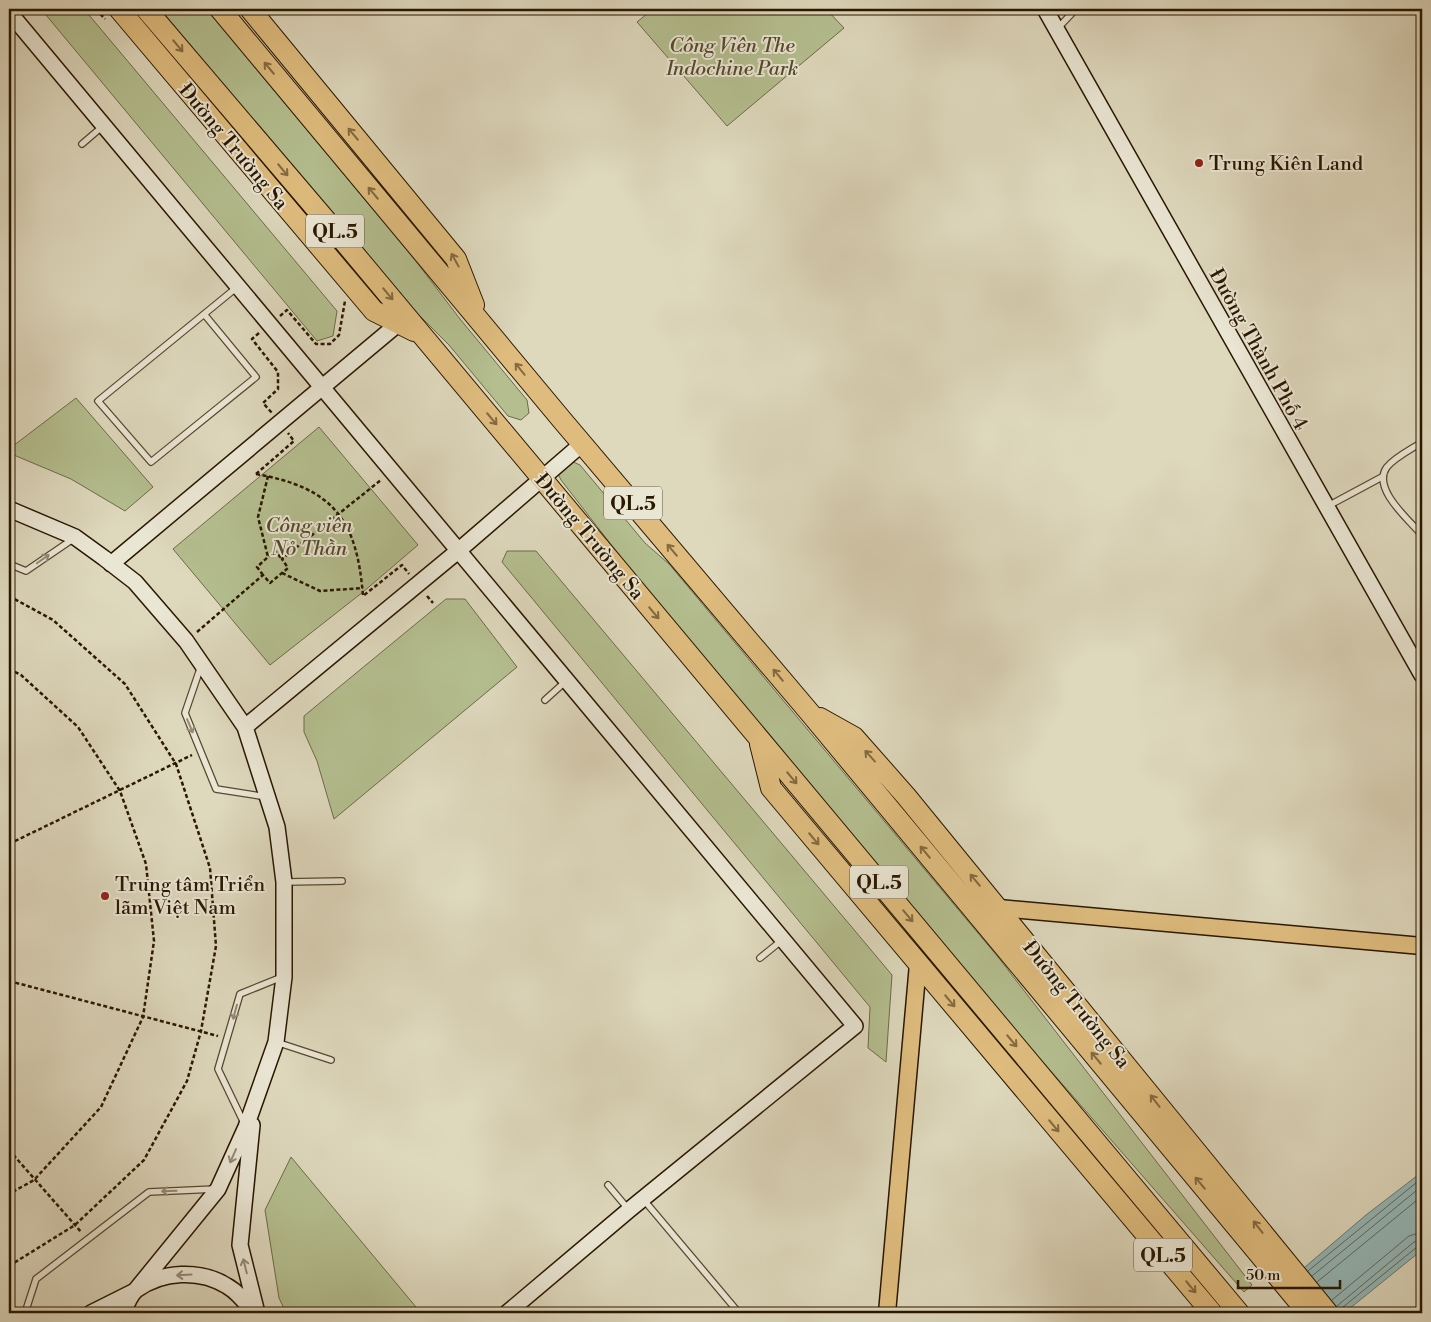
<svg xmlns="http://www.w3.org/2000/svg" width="1431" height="1322" font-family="'Libre Bodoni',serif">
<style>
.green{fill:#b4be8f;stroke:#6e6a48}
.water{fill:#95b8b8;stroke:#6a786e}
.pier{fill:#ded8bd}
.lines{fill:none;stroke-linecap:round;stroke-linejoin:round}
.shore{stroke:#5f685c;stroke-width:1}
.lane-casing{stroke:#56472f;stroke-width:8}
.secondary-casing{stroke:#291700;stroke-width:18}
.primary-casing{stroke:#291700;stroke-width:19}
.highway-casing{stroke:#291700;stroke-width:22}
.path{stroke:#291700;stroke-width:2.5;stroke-dasharray:4 2.5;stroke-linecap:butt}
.lane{stroke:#eae6d4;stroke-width:5.5}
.secondary{stroke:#eae6d4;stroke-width:15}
.primary{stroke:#dfbc7e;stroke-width:16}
.highway{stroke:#dfbc7e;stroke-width:20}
.oneway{stroke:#846a3f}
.oneway2{stroke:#938975}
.poi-dot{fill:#8f2418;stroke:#eae6d4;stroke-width:2}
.labels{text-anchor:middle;stroke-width:4;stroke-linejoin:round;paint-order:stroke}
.shield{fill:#eae6d4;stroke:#635540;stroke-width:1}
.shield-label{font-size:19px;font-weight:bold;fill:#291700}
.park-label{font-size:20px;font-style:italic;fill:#53492b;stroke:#eae6d4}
.street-label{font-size:20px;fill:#291700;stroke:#eae6d4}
.poi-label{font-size:20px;fill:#291700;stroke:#eae6d4;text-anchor:start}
</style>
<rect width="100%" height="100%" fill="#ded8bd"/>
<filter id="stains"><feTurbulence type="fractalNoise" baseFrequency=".004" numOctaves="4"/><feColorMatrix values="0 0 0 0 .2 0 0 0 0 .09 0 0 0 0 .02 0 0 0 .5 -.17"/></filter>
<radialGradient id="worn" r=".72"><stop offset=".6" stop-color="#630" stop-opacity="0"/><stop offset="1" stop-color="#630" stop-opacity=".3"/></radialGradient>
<path class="green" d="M41,9H84L337,311L333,336L317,341Z
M160,9H206L415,260L460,319L527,400L529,413L521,420L508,416L449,345L399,295Z
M653,9H826L844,28L727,126L637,22Z
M76,398L153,487L125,511L71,479L9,453V449Z
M319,427L418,545L363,592L270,665L173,549Z
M571,461L580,465L645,543L669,564L998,957L1252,1285L1244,1292L1015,1030L668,618L561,480L558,474Z
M507,551H536L892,975L886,1062L868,1048L870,1007L502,562Z
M446,599H465L517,667L334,819L317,761L304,732V716Z
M291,1157L421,1313H286L279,1298L265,1210Z"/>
<path class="water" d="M1422,1172V1250L1344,1313H1251L1366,1215Z"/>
<path class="pier" d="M1294,1273L1328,1313H1248L1249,1311Z"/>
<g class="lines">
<path class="shore" d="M1308,1271L1422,1178
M1312,1276L1422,1186
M1317,1282L1422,1196
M1332,1300L1409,1236L1422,1232
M1337,1306L1414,1242L1422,1240
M1341,1313L1343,1307L1417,1247L1422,1246"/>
<defs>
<path id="lane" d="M1057,29L1076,9
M82,144L103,126
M204,314L256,377L151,462L98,401L236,288
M1422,442C1412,449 1395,457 1387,467C1371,488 1409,520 1422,535
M1328,506L1382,477
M9,564L26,571L73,539
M201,666L185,713L216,789L267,797
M545,700L565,682
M286,882L342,881
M760,958L781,941
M276,1042L331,1060
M244,1123L218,1069L240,994L282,977
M608,1185L629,1210
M643,1199L739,1313
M25,1313L36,1279L149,1192L216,1189"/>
<path id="secondary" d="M1045,9L1422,675
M9,12L855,1026L629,1210L507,1313
M9,509L75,537L104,558L135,582L186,641L245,727L277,827L284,882V977L276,1042L246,1127L218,1189L135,1291L91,1313
M111,564L399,323
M245,727L458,551L583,443
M252,1125L240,1245L257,1313
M123,1313C126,1306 130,1295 136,1290C162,1271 200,1269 227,1286C238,1292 246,1303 254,1313"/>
<path id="primary" d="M999,908L1422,946
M887,1313L918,964"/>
<path id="highway" d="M119,9L374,311L414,331
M146,9L341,238L1239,1313
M220,9L562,420L810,713L1308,1313
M250,9L456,259L474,305
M820,718L854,737L906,796L1328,1313
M760,744L771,788L1212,1313"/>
</defs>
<use href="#lane" class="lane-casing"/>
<use href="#secondary" class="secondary-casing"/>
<use href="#primary" class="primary-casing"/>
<use href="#highway" class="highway-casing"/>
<path class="path" d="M96,9L105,19
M280,316L287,310L316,344H330L339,335L345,301
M259,333L252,339L278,372V389L263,403L272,413
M256,474L294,441L288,433
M256,474C334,488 357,520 363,596L402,565L409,574
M268,476L258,517L268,557L275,551L282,559
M282,573L320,591L363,588
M263,575L257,567L268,557
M9,596L53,620L125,684L176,764L210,868L216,946L201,1031L187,1081L144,1160L75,1225L9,1266
M427,596L433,603
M197,632L263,575L270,583L288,568L282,559L381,480
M9,669L21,675L78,727L120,791L146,864L154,941L143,1017L101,1107L34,1180L9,1194
M9,844L192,755
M9,981L218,1036
M9,1150L82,1233"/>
<use href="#lane" class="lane"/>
<use href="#secondary" class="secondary"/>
<use href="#primary" class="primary"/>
<use href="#highway" class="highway"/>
</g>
<defs><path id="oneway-shaft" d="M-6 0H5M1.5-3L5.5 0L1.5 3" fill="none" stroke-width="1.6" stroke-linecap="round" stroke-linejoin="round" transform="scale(1.25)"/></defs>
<g class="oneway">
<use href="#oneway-shaft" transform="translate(178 46) rotate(50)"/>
<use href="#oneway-shaft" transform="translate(269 68) rotate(-130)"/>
<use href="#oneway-shaft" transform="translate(353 134) rotate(-130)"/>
<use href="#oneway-shaft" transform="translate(283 170) rotate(50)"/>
<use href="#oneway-shaft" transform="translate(373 193) rotate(-130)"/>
<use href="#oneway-shaft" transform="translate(455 260) rotate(-119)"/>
<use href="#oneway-shaft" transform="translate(388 294) rotate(50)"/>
<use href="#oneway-shaft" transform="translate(520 369) rotate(-129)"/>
<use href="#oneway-shaft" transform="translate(492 419) rotate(50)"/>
<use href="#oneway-shaft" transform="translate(672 550) rotate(-130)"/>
<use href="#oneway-shaft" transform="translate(654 613) rotate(50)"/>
<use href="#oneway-shaft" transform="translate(778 675) rotate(-130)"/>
<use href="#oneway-shaft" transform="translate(870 756) rotate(-132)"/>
<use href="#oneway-shaft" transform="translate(792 778) rotate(50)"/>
<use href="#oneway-shaft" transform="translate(814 839) rotate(50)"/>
<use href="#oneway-shaft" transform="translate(925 852) rotate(-130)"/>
<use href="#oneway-shaft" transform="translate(975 880) rotate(-130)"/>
<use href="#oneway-shaft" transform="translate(908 916) rotate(50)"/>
<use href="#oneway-shaft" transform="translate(950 1001) rotate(50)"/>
<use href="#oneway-shaft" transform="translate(1012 1041) rotate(50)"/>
<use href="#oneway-shaft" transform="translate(1096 1058) rotate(-130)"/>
<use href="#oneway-shaft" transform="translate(1155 1101) rotate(-128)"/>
<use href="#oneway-shaft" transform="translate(1054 1126) rotate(50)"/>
<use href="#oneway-shaft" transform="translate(1200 1183) rotate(-130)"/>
<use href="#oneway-shaft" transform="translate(1258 1227) rotate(-128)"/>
<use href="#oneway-shaft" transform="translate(1191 1287) rotate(50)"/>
</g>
<g class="oneway2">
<use href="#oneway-shaft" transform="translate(43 559) rotate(-35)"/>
<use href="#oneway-shaft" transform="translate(190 726) rotate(67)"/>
<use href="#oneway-shaft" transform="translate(235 1012) rotate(105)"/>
<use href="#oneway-shaft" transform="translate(233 1156) rotate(114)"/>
<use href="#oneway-shaft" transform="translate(169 1191) rotate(178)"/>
<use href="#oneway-shaft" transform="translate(245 1266) rotate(-104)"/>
<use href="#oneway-shaft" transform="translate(184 1275) rotate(177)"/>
</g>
<g class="poi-dot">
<circle cx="1199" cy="163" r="5"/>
<circle cx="105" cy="896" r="5"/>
</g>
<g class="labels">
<g class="shield">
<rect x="306" y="214.5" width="58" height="33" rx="4"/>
<rect x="604" y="486.5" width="58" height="33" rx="4"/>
<rect x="850" y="865.5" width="58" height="33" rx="4"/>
<rect x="1134" y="1238.5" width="58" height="33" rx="4"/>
</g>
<g class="shield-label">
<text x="335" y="238">QL.5</text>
<text x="633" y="510">QL.5</text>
<text x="879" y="889">QL.5</text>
<text x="1163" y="1262">QL.5</text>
</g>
<g class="park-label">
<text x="732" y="52">Công Viên The<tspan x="732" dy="23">Indochine Park</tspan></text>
<text x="309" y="532">Công viên<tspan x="309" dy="23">Nỏ Thần</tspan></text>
</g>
<g class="street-label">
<text transform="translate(234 146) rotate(50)" y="7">Đường Trường Sa</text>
<text transform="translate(1259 349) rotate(61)" y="7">Đường Thành Phố 4</text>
<text transform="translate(590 536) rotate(50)" y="7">Đường Trường Sa</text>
<text transform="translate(1077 1004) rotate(51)" y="7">Đường Trường Sa</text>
</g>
<g class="poi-label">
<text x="1209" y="170">Trung Kiên Land</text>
<text x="115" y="891">Trung tâm Triển<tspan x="115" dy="23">lãm Việt Nam</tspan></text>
</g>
</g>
<rect width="1431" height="1322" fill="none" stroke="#ded8bd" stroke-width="30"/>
<rect x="10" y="10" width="1411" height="1302" fill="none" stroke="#291700" stroke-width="2.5"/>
<rect x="15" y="15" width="1401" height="1292" fill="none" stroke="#291700"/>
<path d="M1238 1280v8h102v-8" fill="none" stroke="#291700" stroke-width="2.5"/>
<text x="1246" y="1280" font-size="15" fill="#291700" stroke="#eae6d4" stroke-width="4" paint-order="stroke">50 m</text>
<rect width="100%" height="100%" filter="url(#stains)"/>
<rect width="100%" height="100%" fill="url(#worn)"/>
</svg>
